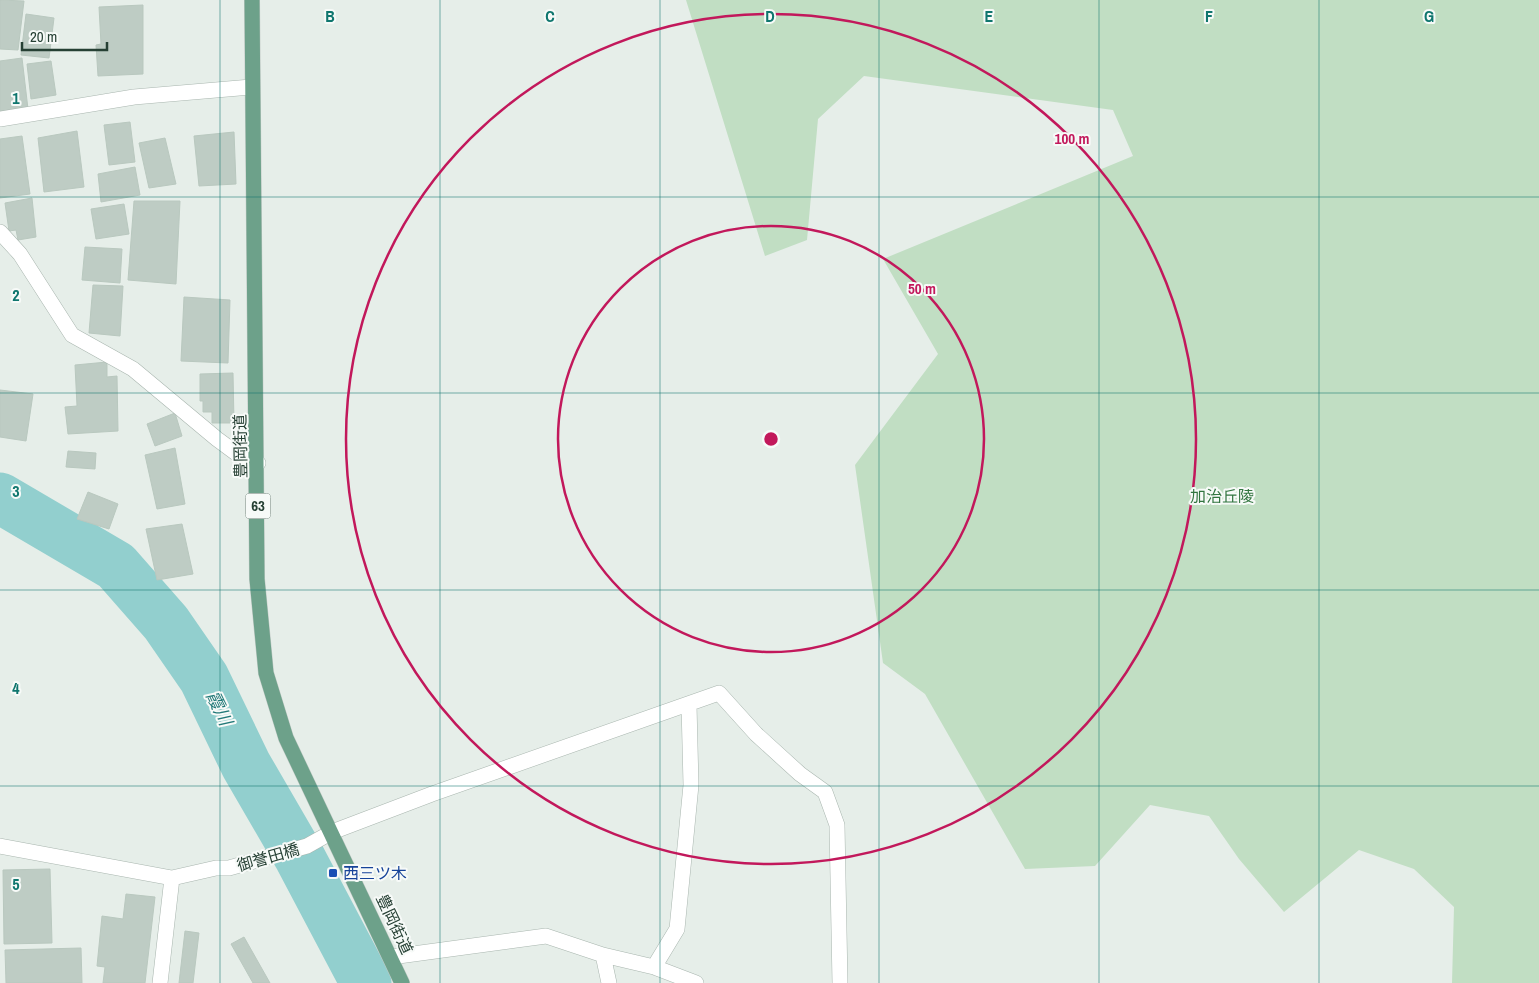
<svg xmlns="http://www.w3.org/2000/svg" width="1539" height="983" font-family="'Archivo Narrow','Noto Sans JP',sans-serif">
<style>
.green{fill:#c1dec3}
.lines{fill:none;stroke-linecap:round;stroke-linejoin:round}
.river{stroke:#92cfce;stroke-width:51}
.building{fill:#beccc4;stroke:#b9c8bf}
.minor-casing{stroke:#a9b6af;stroke-width:16}
.major-casing{stroke:#c2cac6;stroke-width:16}
.minor{stroke:#fff;stroke-width:15}
.major{stroke:#6da18a;stroke-width:15}
.grid{fill:none;stroke:#0f766e;stroke-width:1;stroke-opacity:0.55}
.ring{fill:none;stroke:#c2185b;stroke-width:2.5}
.transit-dot{fill:#1a4fb4;stroke:#f7faf8;stroke-width:2}
.labels{text-anchor:middle;stroke-width:4;stroke-linejoin:round;paint-order:stroke}
.shield{fill:#f7faf8;stroke:#65786f;stroke-width:1}
.shield-label{font-size:15px;font-weight:bold;fill:#264034}
.street-label{font-size:16px;fill:#264034;stroke:#f7faf8}
.park-label{font-size:16px;fill:#327540;stroke:#f7faf8}
.transit-label{font-size:16px;fill:#164399;stroke:#f7faf8;text-anchor:start}
.water-label{font-size:18px;font-style:italic;fill:#227978;stroke:#f7faf8}
.grid-label{font-size:16px;text-anchor:middle;font-weight:bold;fill:#0f766e;stroke:#f7faf8;stroke-width:4;stroke-linejoin:round;paint-order:stroke}
.centre{fill:#c2185b;stroke:#f7faf8;stroke-width:2.5}
.ring-label{font-size:15px;text-anchor:middle;font-weight:bold;fill:#c2185b;stroke:#f7faf8;stroke-width:4;stroke-linejoin:round;paint-order:stroke}
</style>
<rect width="100%" height="100%" fill="#e6eee9"/>
<path class="green" d="M686,0H1539V983H1452L1454,907L1414,869L1359,850L1284,912L1239,859L1209,816L1150,805L1095,866L1025,869L925,694L883,663L855,465L938,354L883,259L1133,156L1113,110L864,76L818,119L807,240L765,256Z"/>
<g class="lines">
<path class="river" d="M0,498L116,566L166,623L204,678L246,765L300,858L366,983"/>
</g>
<path class="building" d="M0,0L24,1L18,50L0,49Z
M143,5V74L98,76L96,45L101,44L99,7Z
M26,14L54,18L49,58L21,55Z
M22,58L28,109L0,112V61Z
M51,61L56,95L31,99L27,64Z
M130,122L135,162L109,165L104,125Z
M77,131L84,187L44,192L38,138Z
M234,132L236,184L199,186L194,136Z
M22,136L30,194L0,198V139Z
M165,138L176,184L149,188L139,143Z
M135,167L140,195L101,202L98,174Z
M32,198L36,237L18,240L16,230L9,231L5,203Z
M134,201H180L176,284L128,280Z
M124,204L129,234L96,239L91,209Z
M85,247L122,249L120,283L82,280Z
M93,285L123,286L120,336L89,333Z
M184,297L230,300L228,363L181,361Z
M107,362V377L117,376L118,431L68,434L65,407L77,406L75,365Z
M233,373L234,423H212V412H203V401H200V374Z
M0,390L33,394L26,441L0,437Z
M175,413L182,436L155,446L147,424Z
M175,448L185,504L157,509L145,455Z
M68,451L96,453L95,469L66,467Z
M88,492L118,504L109,529L77,519Z
M182,524L193,574L157,580L146,529Z
M50,869L52,943L4,944L3,870Z
M126,894L155,897L145,983H103L105,967L97,966L102,916L123,919Z
M185,931L199,933L193,983H179Z
M244,937L270,983H253L231,944Z
M81,948L82,983H6L5,950Z"/>
<g class="lines">
<defs>
<path id="minor" d="M0,119L134,97L251,87
M0,232L20,254L72,335L133,369L217,439L240,456L258,463
M0,846L172,878L216,868H229L307,846L332,832L432,794L719,693L756,734L800,774L825,792L837,825L840,983
M603,955L609,983
M391,957L546,936L603,955L654,967L696,983
M654,967L677,929L691,785L689,705
M160,983L172,878"/>
<path id="major" d="M252,0L257,579L266,673L286,738L402,983"/>
</defs>
<use href="#minor" class="minor-casing"/>
<use href="#major" class="major-casing"/>
<use href="#minor" class="minor"/>
<use href="#major" class="major"/>
</g>
<path class="grid" d="M220,0V983M440,0V983M660,0V983M879,0V983M1099,0V983M1319,0V983M0,197H1539M0,393H1539M0,590H1539M0,786H1539"/>
<g class="ring">
<circle cx="771" cy="439" r="213"/>
<circle cx="771" cy="439" r="425"/>
</g>
<rect class="transit-dot" x="328" y="868" width="10" height="10" rx="2.5"/>
<g class="labels">
<rect class="shield" x="245.5" y="493.5" width="25" height="25" rx="4"/>
<g class="shield-label">
<text x="258" y="511">63</text>
</g>
<g class="street-label">
<text transform="translate(240 446) rotate(-91)" y="6">豊岡街道</text>
<text transform="translate(268 857) rotate(-16)" y="6">御誉田橋</text>
<text transform="translate(395 924) rotate(65)" y="6">豊岡街道</text>
</g>
<g class="park-label">
<text x="1222" y="502">加治丘陵</text>
</g>
<g class="transit-label">
<text x="343" y="879">西三ツ木</text>
</g>
<g class="water-label">
<text transform="translate(219 708) rotate(64)" y="6">霞川</text>
</g>
</g>
<g class="grid-label">
<text x="330" y="22">B</text>
<text x="550" y="22">C</text>
<text x="770" y="22">D</text>
<text x="989" y="22">E</text>
<text x="1209" y="22">F</text>
<text x="1429" y="22">G</text>
<text x="16" y="104">1</text>
<text x="16" y="301">2</text>
<text x="16" y="497">3</text>
<text x="16" y="694">4</text>
<text x="16" y="890">5</text>
</g>
<circle cx="771" cy="439" r="8" class="centre"/>
<g class="ring-label">
<text x="1072" y="144">100 m</text>
<text x="922" y="294">50 m</text>
</g>
<path d="M22 42v8h85v-8" fill="none" stroke="#264034" stroke-width="2.5"/>
<text x="30" y="42" font-size="15" fill="#264034" stroke="#f7faf8" stroke-width="4" paint-order="stroke">20 m</text>
</svg>
